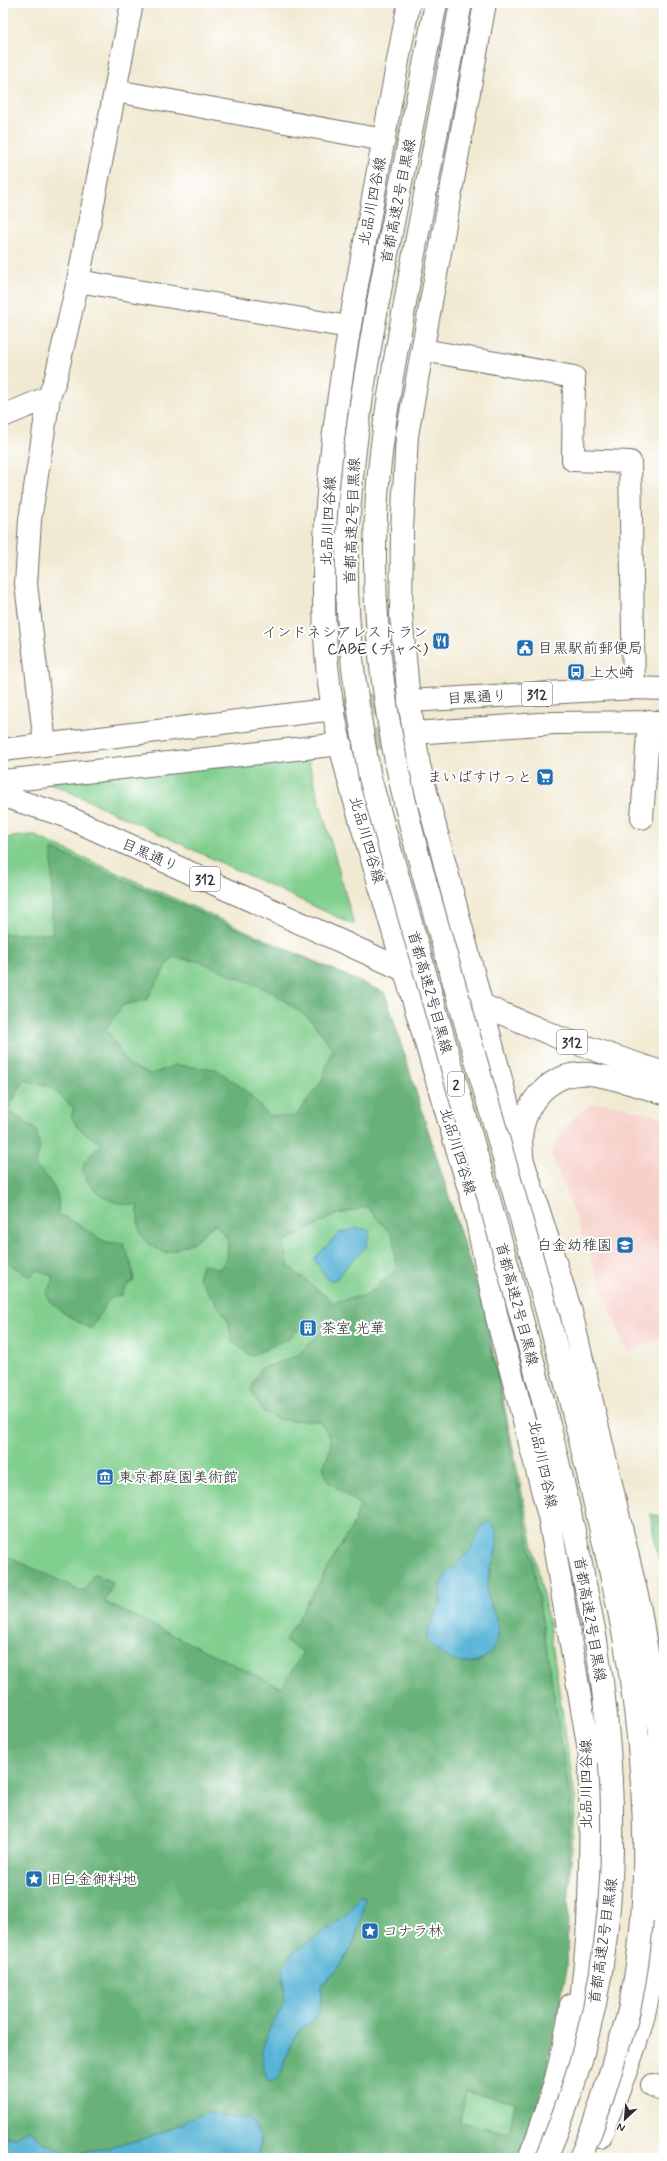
<svg xmlns="http://www.w3.org/2000/svg" width="667" height="2161" font-family="Mynerve,'Klee One',sans-serif">
<style>
.built{fill:#f7d0ca}
.green{fill:#81cf8e;stroke:#567d5c}
.forest{fill:#68b279;stroke:#4a6e52;fill-rule:evenodd}
.water{fill:#57b4d5;stroke:#417080}
.lines{fill:none;stroke-linecap:round;stroke-linejoin:round}
.primary-tunnel{stroke:#c9c4b1;stroke-width:22;stroke-dasharray:22 11;stroke-linecap:butt}
.minor-casing{stroke:#706e66;stroke-width:24}
.secondary-casing{stroke:#706e66;stroke-width:24}
.primary-casing{stroke:#706e66;stroke-width:24}
.motorway-casing{stroke:#706e66;stroke-width:24}
.minor{stroke:#fff;stroke-width:22}
.secondary{stroke:#fff;stroke-width:22}
.primary{stroke:#fff;stroke-width:22}
.motorway{stroke:#fff;stroke-width:22}
.motorway-bridge-casing{stroke:#706e66;stroke-width:24;stroke-linecap:butt}
.motorway-bridge{stroke:#fff;stroke-width:22}
.labels{text-anchor:middle;stroke-width:4;stroke-linejoin:round;paint-order:stroke}
.shield{fill:#fff;stroke:#6b6b6b;stroke-width:1}
.shield-label{font-size:14px;font-weight:bold;fill:#2b2b2b}
.street-label{font-size:15px;fill:#2b2b2b;stroke:#fff}
.poi-label{font-size:15px;fill:#2b2b2b;stroke:#fff;text-anchor:start}
</style>
<rect width="100%" height="100%" fill="#fff"/>
<filter id="ink" filterUnits="userSpaceOnUse"><feTurbulence type="fractalNoise" baseFrequency=".025" numOctaves="2"/><feDisplacementMap in="SourceGraphic" scale="8" xChannelSelector="R" yChannelSelector="G"/><feConvolveMatrix kernelMatrix="1 2 1 2 8 2 1 2 1" color-interpolation-filters="sRGB"/></filter>
<filter id="wash" filterUnits="userSpaceOnUse"><feTurbulence type="fractalNoise" baseFrequency=".012" numOctaves="4" result="noise"/><feDisplacementMap in="SourceGraphic" scale="16" xChannelSelector="R" yChannelSelector="G"/><feGaussianBlur stdDeviation="0.9" result="paint"/><feColorMatrix in="noise" values="0 0 0 0 0 0 0 0 0 0 0 0 0 0 0 0 0 1.4 0 .05"/><feComposite in="paint" operator="in"/></filter>
<g filter="url(#wash)">
<rect width="100%" height="100%" fill="#f1ead3"/>
<path class="built" d="M608,1103L664,1118V1336L627,1353L551,1153L562,1132L575,1117L590,1105Z"/>
<path class="green" d="M308,759L354,925L44,780Z
M33,835L385,993L485,1312L550,1629L575,1799L564,1969L517,2158H3V838Z
M650,1514L664,1517V1566L658,1557Z"/>
<path class="forest" d="M52,849L385,993L485,1312L534,1568L570,1798L567,1969L542,2092L520,2158H256L261,2144L249,2118H232L207,2112L151,2137L71,2156L43,2142L29,2130L15,2137H3V1554L84,1592L94,1574L113,1583L105,1602L282,1688L303,1652L285,1641L354,1523L360,1505L328,1481L323,1467C332,1448 335,1438 319,1421L280,1420L263,1412L251,1390L260,1369L298,1355L323,1330L307,1321L291,1337L251,1356L232,1341L228,1320L198,1277L202,1264L220,1269L227,1257L228,1239L215,1224L193,1242L166,1253C137,1241 138,1233 138,1205C112,1205 94,1196 82,1172L85,1161L101,1144L77,1127L71,1116L74,1108L49,1086L24,1080L8,1110L36,1130L40,1148L35,1166C50,1178 63,1195 57,1214C76,1219 89,1235 107,1242C112,1243 118,1243 123,1243L131,1263L134,1281L126,1286L122,1295L109,1299L91,1329C74,1320 56,1311 46,1294L53,1282V1276L38,1270L29,1277L7,1262L6,1243L3,1241V934H52ZM172,957L201,962L272,992L310,1019L333,1049L321,1082L297,1115L293,1117L268,1115L245,1090L216,1069L176,1065L151,1074L128,1065L106,1029L123,1005L146,1000ZM367,1207L393,1236L396,1269L367,1295L333,1302L289,1267L284,1242L335,1215ZM481,1527L496,1531V1548L487,1586V1596L496,1619L483,1660L474,1663H462L427,1631L441,1603L446,1575L470,1551ZM359,1897H364C360,1932 350,1964 321,1985V2001L315,2020C292,2030 288,2051 281,2073L268,2032L285,2002L283,1966L346,1916ZM466,2092L515,2102L509,2133L460,2122Z"/>
<path class="water" d="M357,1228L365,1229L370,1232L366,1247L349,1263L338,1278L332,1281L325,1276L314,1259L339,1233Z
M490,1521C508,1540 487,1567 487,1588C486,1604 496,1613 498,1625C501,1647 485,1663 465,1663C450,1662 435,1651 427,1640V1631L441,1603L440,1586L446,1575L470,1551L481,1527Z
M359,1896L365,1897C360,1932 350,1963 321,1985V2001L315,2020C292,2030 288,2051 281,2073L277,2079L269,2081L263,2067L262,2050L268,2032L285,2002L283,1966L292,1954L346,1916Z
M207,2112L232,2118H249C262,2132 262,2140 256,2158H188L180,2153L164,2158H3V2137H15L29,2130L43,2142L71,2156L151,2137Z"/>
</g>
<g filter="url(#ink)">
<g class="lines">
<path class="primary-tunnel" d="M334,709L409,701
M341,744L410,734
M412,973L472,1000"/>
<defs>
<path id="minor" d="M116,91L384,140
M78,281L349,327
M423,350L574,377L573,460L630,462L634,688
M3,416L49,397L56,377L78,281L132,3
M45,744L26,584L30,520L49,397
M642,818L649,721
M652,2085L664,2090"/>
<path id="secondary" d="M409,3C394,79 381,155 367,231C340,373 315,519 327,665C334,742 360,817 381,890C413,1000 446,1110 478,1220
M485,3L407,435L402,530L401,615L409,701L419,765L520,1152
M600,2137C615,2097 634,2056 644,2014C654,1973 659,1932 662,1891
M529,2158C550,2108 563,2058 571,2005"/>
<path id="primary" d="M409,701L634,688L664,689
M414,733L554,723L664,722
M3,750L334,709
M3,781L341,744
M3,796L63,815L404,970
M482,1005L560,1038L664,1073
M522,1158C522,1149 520,1139 522,1130C529,1094 558,1068 596,1075C619,1079 642,1087 664,1093"/>
<path id="motorway" d="M522,1158L571,1312
M473,1202L497,1318
M575,2063C578,2021 584,1980 587,1939C591,1878 591,1817 590,1756"/>
</defs>
<use href="#minor" class="minor-casing"/>
<use href="#secondary" class="secondary-casing"/>
<use href="#primary" class="primary-casing"/>
<use href="#motorway" class="motorway-casing"/>
<use href="#minor" class="minor"/>
<use href="#secondary" class="secondary"/>
<use href="#primary" class="primary"/>
<use href="#motorway" class="motorway"/>
<defs>
<path id="motorway-bridge" d="M436,3C420,87 404,171 387,254C368,354 350,453 347,555C345,629 357,704 370,778C412,929 455,1080 498,1231C527,1336 555,1442 578,1549C584,1582 592,1615 597,1647C625,1825 618,1992 546,2158
M461,3C444,94 427,184 410,275C398,344 384,413 378,483C372,556 375,631 386,704C401,806 432,905 460,1004C508,1175 560,1345 598,1518C607,1557 617,1597 624,1637C644,1749 654,1888 631,2000C628,2018 622,2036 616,2053C606,2089 595,2124 580,2158
M571,1312L639,1604L660,1731L662,1854L655,1910
M497,1318L549,1516L590,1756"/>
</defs>
<use href="#motorway-bridge" class="motorway-bridge-casing"/>
<use href="#motorway-bridge" class="motorway-bridge"/>
</g>
</g>
<defs>
<symbol id="restaurant-square" viewBox="-11 -11 22 22"><rect x="-9" y="-9" width="18" height="18" rx="4" fill="#1f6fb2" stroke="#fff"/><path d="M-5-6h1v4h1v-4h1v4h1v-4h1v5L-1.5 .5V6h-2V.5L-5-1ZM5-6V6H3V1.5H1.5Q1.5-4 5-6Z" fill="#fff"/></symbol>
<symbol id="civic-square" viewBox="-11 -11 22 22"><rect x="-9" y="-9" width="18" height="18" rx="4" fill="#1f6fb2" stroke="#fff"/><path d="M-.6-6.5H3V-4.5H.6V-3L4-1V1h2V6H-6V1h2V-1L-.6-3ZM-1.2 2.5V6h2.4V2.5Z" fill="#fff"/></symbol>
<symbol id="bus-square" viewBox="-11 -11 22 22"><rect x="-9" y="-9" width="18" height="18" rx="4" fill="#1f6fb2" stroke="#fff"/><path d="M-5-6H5V4H4V6H2V4H-2V6H-4V4H-5ZM-3.5-4V0h7V-4ZM-3.5 1.2v1.5H-2V1.2ZM2 1.2v1.5H3.5V1.2Z" fill="#fff"/></symbol>
<symbol id="supermarket-square" viewBox="-11 -11 22 22"><rect x="-9" y="-9" width="18" height="18" rx="4" fill="#1f6fb2" stroke="#fff"/><path d="M-6-5.5h2.5l.6 2H6L4.5 2H-2.5L-4.4-4H-6ZM-1.5 3.2a1.3 1.3 0 1 0 .1 0ZM3 3.2a1.3 1.3 0 1 0 .1 0Z" fill="#fff"/></symbol>
<symbol id="school-square" viewBox="-11 -11 22 22"><rect x="-9" y="-9" width="18" height="18" rx="4" fill="#1f6fb2" stroke="#fff"/><path d="M0-5L7-2L0 1L-7-2ZM-4 1L0 2.5L4 1V4Q0 6-4 4Z" fill="#fff"/></symbol>
<symbol id="building-square" viewBox="-11 -11 22 22"><rect x="-9" y="-9" width="18" height="18" rx="4" fill="#1f6fb2" stroke="#fff"/><path d="M-4-6H4V6H1V3H-1V6H-4ZM-2.5-4.3h1.7v1.8h-1.7ZM.8-4.3h1.7v1.8H.8ZM-2.5-1h1.7V.8h-1.7ZM.8-1h1.7V.8H.8Z" fill="#fff"/></symbol>
<symbol id="museum-square" viewBox="-11 -11 22 22"><rect x="-9" y="-9" width="18" height="18" rx="4" fill="#1f6fb2" stroke="#fff"/><path d="M0-6L6-3V-2H-6V-3ZM-5-1h2V3h-2ZM-1-1h2V3h-2ZM3-1h2V3H3ZM-6 4H6V6H-6Z" fill="#fff"/></symbol>
<symbol id="sight-square" viewBox="-11 -11 22 22"><rect x="-9" y="-9" width="18" height="18" rx="4" fill="#1f6fb2" stroke="#fff"/><path d="M0-6L1.8-2.2L6-1.7L2.9 1.2L3.7 5.4L0 3.3L-3.7 5.4L-2.9 1.2L-6-1.7L-1.8-2.2Z" fill="#fff"/></symbol>
</defs>
<g fill-rule="evenodd">
<use href="#restaurant-square" x="431" y="631" width="20" height="20"/>
<use href="#civic-square" x="515" y="638" width="20" height="20"/>
<use href="#bus-square" x="566" y="662" width="20" height="20"/>
<use href="#supermarket-square" x="535" y="767" width="20" height="20"/>
<use href="#school-square" x="615" y="1235" width="20" height="20"/>
<use href="#building-square" x="298" y="1318" width="20" height="20"/>
<use href="#museum-square" x="95" y="1467" width="20" height="20"/>
<use href="#sight-square" x="24" y="1869" width="20" height="20"/>
<use href="#sight-square" x="360" y="1921" width="20" height="20"/>
</g>
<g class="labels">
<g class="shield">
<rect x="522" y="682" width="30" height="24" rx="3"/>
<rect x="190" y="867" width="30" height="24" rx="3"/>
<rect x="557" y="1030" width="30" height="24" rx="3"/>
<rect x="448" y="1072" width="16" height="24" rx="3"/>
</g>
<g class="shield-label">
<text x="537" y="699">312</text>
<text x="205" y="884">312</text>
<text x="572" y="1047">312</text>
<text x="456" y="1089">2</text>
</g>
<g class="street-label">
<text transform="translate(372 201) rotate(-79)" y="5">北品川四谷線</text>
<text transform="translate(398 201) rotate(-79)" y="5">首都高速2号目黒線</text>
<text transform="translate(328 521) rotate(-87)" y="5">北品川四谷線</text>
<text transform="translate(352 521) rotate(-88)" y="5">首都高速2号目黒線</text>
<text transform="translate(477 697) rotate(-3)" y="5">目黒通り</text>
<text transform="translate(367 840) rotate(74)" y="5">北品川四谷線</text>
<text transform="translate(150 855) rotate(24)" y="5">目黒通り</text>
<text transform="translate(430 992) rotate(74)" y="5">首都高速2号目黒線</text>
<text transform="translate(458 1151) rotate(73)" y="5">北品川四谷線</text>
<text transform="translate(517 1304) rotate(75)" y="5">首都高速2号目黒線</text>
<text transform="translate(543 1464) rotate(78)" y="5">北品川四谷線</text>
<text transform="translate(590 1619) rotate(80)" y="5">首都高速2号目黒線</text>
<text transform="translate(586 1784) rotate(-90)" y="5">北品川四谷線</text>
<text transform="translate(603 1941) rotate(-82)" y="5">首都高速2号目黒線</text>
</g>
<g class="poi-label">
<text x="428" y="637" text-anchor="end">インドネシアレストラン<tspan x="428" dy="17">CABE (チャベ)</tspan></text>
<text x="538" y="653">目黒駅前郵便局</text>
<text x="589" y="677">上大崎</text>
<text x="532" y="782" text-anchor="end">まいばすけっと</text>
<text x="612" y="1250" text-anchor="end">白金幼稚園</text>
<text x="321" y="1333">茶室 光華</text>
<text x="118" y="1482">東京都庭園美術館</text>
<text x="47" y="1884">旧白金御料地</text>
<text x="383" y="1936">コナラ林</text>
</g>
</g>
<rect width="667" height="2161" fill="none" stroke="#fff" stroke-width="16"/>
<g transform="translate(625 2119) rotate(206)" stroke="#ffffff" stroke-width="3" paint-order="stroke">
<path d="M0-3L7 15L0 10L-7 15Z" fill="#2b2b2b"/>
<text y="-6" font-size="11" font-weight="bold" text-anchor="middle" fill="#2b2b2b">N</text>
</g>
</svg>
